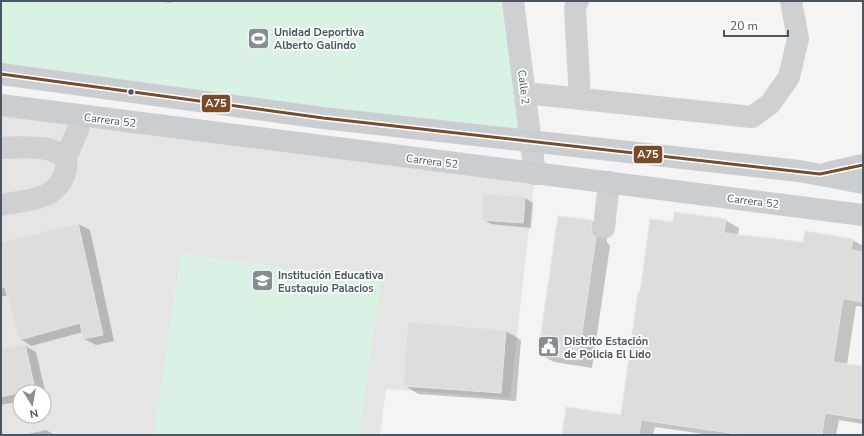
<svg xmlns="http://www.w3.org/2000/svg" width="864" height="436" font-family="'Nunito Sans',sans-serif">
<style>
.education{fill:#e6e5e6;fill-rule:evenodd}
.green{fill:#d9f2e3}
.shadow{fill:#0003}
.building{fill:#ddddde;stroke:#e5e6e7}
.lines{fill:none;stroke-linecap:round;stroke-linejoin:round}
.minor{stroke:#ced0d2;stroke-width:22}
.major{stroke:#caced1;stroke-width:22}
.bus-1-casing{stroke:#fff;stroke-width:6}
.bus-1{stroke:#7a4b2a;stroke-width:3}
.bus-dot{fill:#4a5661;stroke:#fff;stroke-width:1.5}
.labels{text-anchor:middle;stroke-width:3.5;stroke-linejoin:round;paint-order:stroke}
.poi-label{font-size:11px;font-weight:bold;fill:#4a5661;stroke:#fff;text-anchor:start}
.street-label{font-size:11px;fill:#4a5661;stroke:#fff}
.line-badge{stroke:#fff;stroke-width:1.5}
.badge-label{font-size:11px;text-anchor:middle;font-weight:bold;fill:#fff}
</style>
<rect width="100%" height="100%" fill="#f4f4f4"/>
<path class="education" d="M1,105L535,174L510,398L386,389L380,435H1ZM20,392H44V416H20Z"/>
<path class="green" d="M1,1H513L532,141L1,74Z
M181,253L381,281L359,435H154Z"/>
<path class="shadow" d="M156,1H172L171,3Z
M525,198L533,203L531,228L491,224L482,219Z
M725,220L739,228L738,236L803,244L853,240L863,246V307L856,306L847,365L863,367V424L839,420L836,435H711L655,427L653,435H563L621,416L641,293L674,223Z
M592,221L607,230V242L610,246L592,368L554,362L539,354Z
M78,224L90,230L114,341L96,345L84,339L83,332L31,346L20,339L8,295L1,297V243Z
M409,323L506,331L521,340L516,401L418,394L404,385Z
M24,345L36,352L46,395H44V392H20V401L1,405V350Z
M46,430L55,435H24Z"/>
<path class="building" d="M483,193L525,197L523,223L481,220Z
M674,212L726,219L724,233L803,242L805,231L853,239L851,250L863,252V302L843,299L833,362L863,366V419L825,413L822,435H744L641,420L639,435H562L566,407L621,415L638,292H640L650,219L673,222Z
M558,216L592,220V233L596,237L578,360L538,354Z
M78,223L103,335L83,339L80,323L19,340L5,287L1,288V242Z
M408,322L506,330L501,393L403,386Z
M25,344L35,389L1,397V349Z"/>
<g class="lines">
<path class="minor" d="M513,1L535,174
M578,1L575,8L580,99
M525,93L752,117L770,104L789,77L798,39L791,1
M1,148C19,147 76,142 65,173C62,182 55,191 46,195C34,201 14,202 1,205
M66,157L78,130L80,116
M604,228L609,182"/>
<path class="major" d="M1,74L323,118L799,171L863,183
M1,105L863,215
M827,173L863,165"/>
<defs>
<path id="bus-1" d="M1,74L323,118L820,174L863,165"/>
</defs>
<use href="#bus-1" class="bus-1-casing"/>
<use href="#bus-1" class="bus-1"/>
</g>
<defs>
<symbol id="stadium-square" viewBox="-11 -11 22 22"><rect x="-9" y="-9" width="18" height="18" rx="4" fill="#868d94" stroke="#fff"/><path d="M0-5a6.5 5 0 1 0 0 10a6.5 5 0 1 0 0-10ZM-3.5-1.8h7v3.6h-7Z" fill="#fff"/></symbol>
<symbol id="school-square" viewBox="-11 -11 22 22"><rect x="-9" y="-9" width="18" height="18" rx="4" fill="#868d94" stroke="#fff"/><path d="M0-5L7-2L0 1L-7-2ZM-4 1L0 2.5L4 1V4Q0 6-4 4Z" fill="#fff"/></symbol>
<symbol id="civic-square" viewBox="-11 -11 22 22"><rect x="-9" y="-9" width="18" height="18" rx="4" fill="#868d94" stroke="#fff"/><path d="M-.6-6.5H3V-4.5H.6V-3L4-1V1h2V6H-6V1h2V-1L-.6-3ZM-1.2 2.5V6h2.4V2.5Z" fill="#fff"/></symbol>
</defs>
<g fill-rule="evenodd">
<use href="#stadium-square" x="246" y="26" width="25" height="25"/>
<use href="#school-square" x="250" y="268" width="25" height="25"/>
<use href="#civic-square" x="536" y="334" width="25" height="25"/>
</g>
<circle class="bus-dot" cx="131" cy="92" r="3.5"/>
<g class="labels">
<g class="poi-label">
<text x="274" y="36">Unidad Deportiva<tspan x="274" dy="13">Alberto Galindo</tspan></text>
<text x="278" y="279">Institución Educativa<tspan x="278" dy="13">Eustaquio Palacios</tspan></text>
<text x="564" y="345">Distrito Estación<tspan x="564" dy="13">de Policia El Lido</tspan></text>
</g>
<g class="street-label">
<text transform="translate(524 87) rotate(83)" y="4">Calle 2</text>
<text transform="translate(110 120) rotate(7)" y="4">Carrera 52</text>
<text transform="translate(432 161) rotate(7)" y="4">Carrera 52</text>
<text transform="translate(753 201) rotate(7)" y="4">Carrera 52</text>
</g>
</g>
<g class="line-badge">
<rect x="201" y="94" width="30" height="19" rx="4" fill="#7a4b2a"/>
<rect x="633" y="145" width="30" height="19" rx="4" fill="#7a4b2a"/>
</g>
<g class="badge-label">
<text x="216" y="107">A75</text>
<text x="648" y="158">A75</text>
</g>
<rect width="864" height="436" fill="none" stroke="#4a5661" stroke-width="4"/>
<g transform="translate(32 404) rotate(169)"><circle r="19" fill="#ffffff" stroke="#b7bbc0"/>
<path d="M0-3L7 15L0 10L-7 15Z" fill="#868d94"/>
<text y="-6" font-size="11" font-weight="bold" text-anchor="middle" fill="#4a5661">N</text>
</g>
<path d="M724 30v6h64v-6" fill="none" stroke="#4a5661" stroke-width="2"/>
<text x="730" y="30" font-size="12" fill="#4a5661" stroke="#ffffff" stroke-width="3" paint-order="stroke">20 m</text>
</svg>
